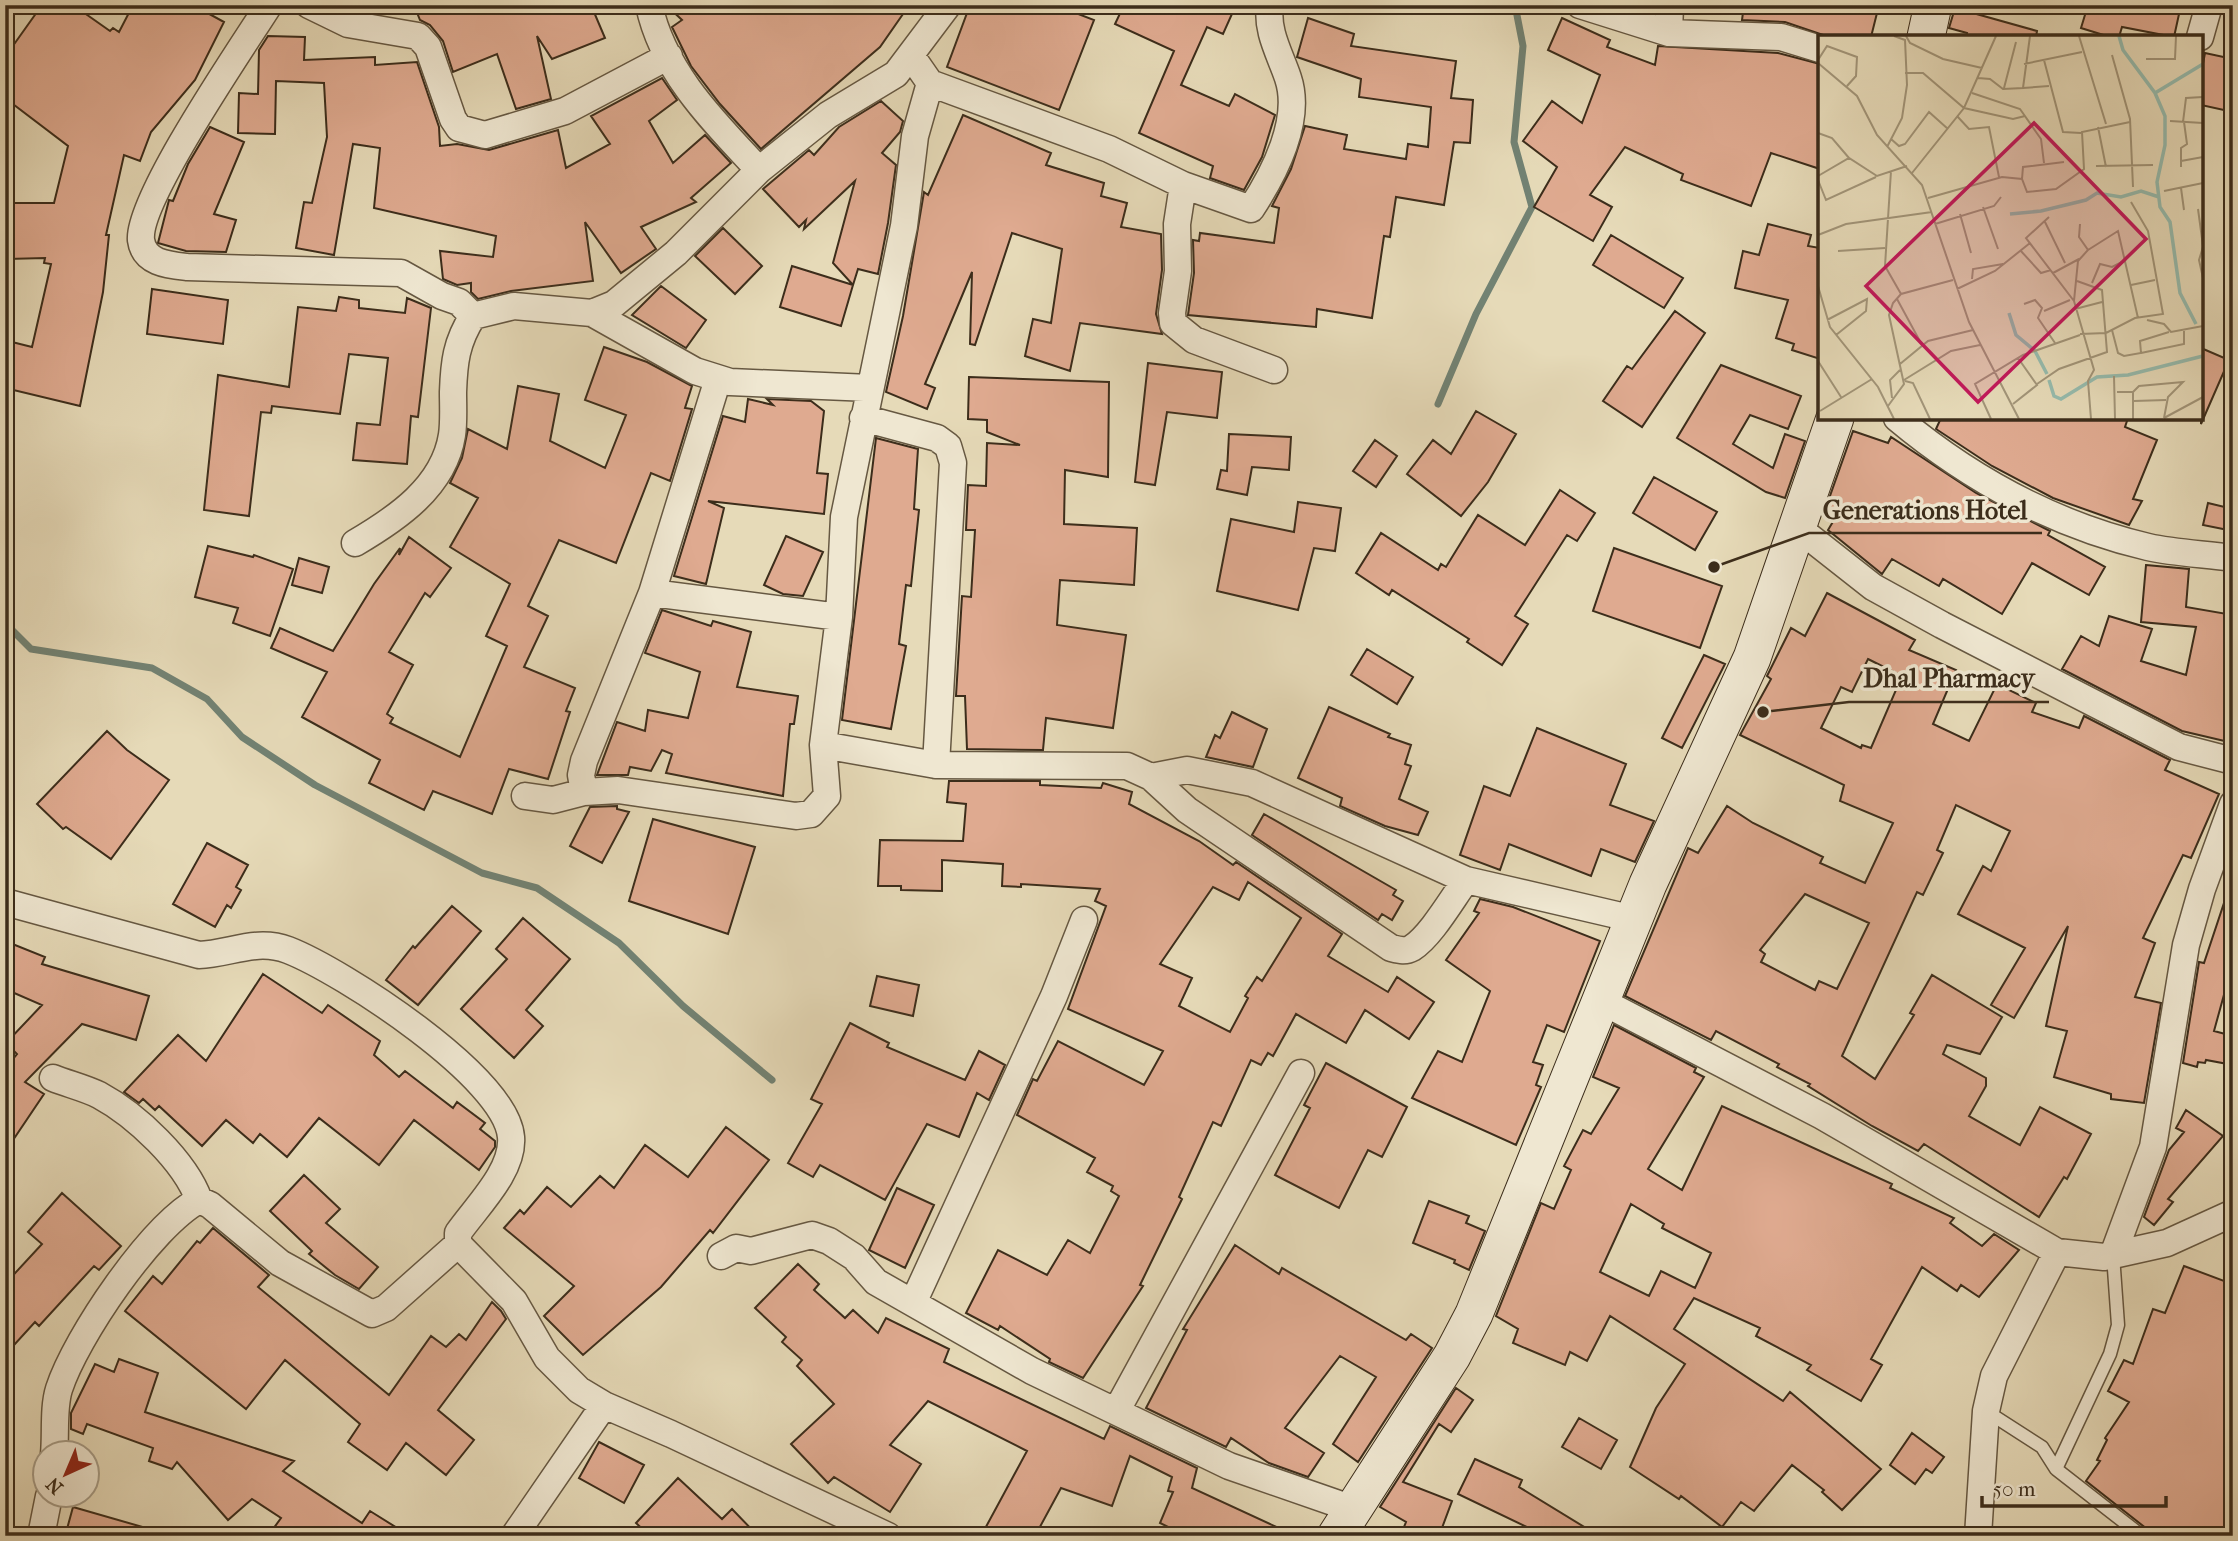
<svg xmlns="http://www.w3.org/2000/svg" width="2238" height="1541" font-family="'IM FELL French Canon',serif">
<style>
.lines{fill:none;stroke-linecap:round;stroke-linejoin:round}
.stream{stroke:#728273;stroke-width:7}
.building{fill:#dfaa90;stroke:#3c2d1b;stroke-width:2;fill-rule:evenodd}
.lane-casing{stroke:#665842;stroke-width:15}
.street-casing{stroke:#665842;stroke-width:29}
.secondary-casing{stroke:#3c2d1b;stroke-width:39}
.lane{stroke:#efe7d1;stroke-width:12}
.street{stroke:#efe7d1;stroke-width:26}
.secondary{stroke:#efe7d1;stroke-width:37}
.inset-river{fill:none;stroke:#96bbad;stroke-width:3.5}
.inset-road{fill:none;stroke:#a29579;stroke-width:2}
.view{fill:#c2185b;fill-opacity:0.15;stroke:#c2185b;stroke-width:3.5}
.inset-edge{fill:none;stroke:#3c2d1b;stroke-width:3.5}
.leader{fill:none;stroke:#3c2d1b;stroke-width:2.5}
.callout-dot{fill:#3c2d1b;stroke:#efe7d1;stroke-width:2.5}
.callout-label{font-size:26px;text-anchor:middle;font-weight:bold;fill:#3c2d1b;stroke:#efe7d1;stroke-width:7;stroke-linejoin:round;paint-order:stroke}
</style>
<rect width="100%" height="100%" fill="#e6dab8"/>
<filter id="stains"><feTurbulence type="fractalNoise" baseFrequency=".00286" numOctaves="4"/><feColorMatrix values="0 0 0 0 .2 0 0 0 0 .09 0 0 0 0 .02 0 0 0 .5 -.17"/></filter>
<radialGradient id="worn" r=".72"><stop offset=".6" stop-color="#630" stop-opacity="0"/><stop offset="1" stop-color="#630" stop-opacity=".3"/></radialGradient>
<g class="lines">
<path class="stream" d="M1438,404L1476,314L1532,207L1514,142L1523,46L1515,5
M5,623L31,649L152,668L207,699L242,737L315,785L482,873L537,888L619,943L683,1006L772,1080"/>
</g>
<path class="building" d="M42,5H73L110,31L113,28L119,32L133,5H193L224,22L195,80L151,132L140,161L124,155L106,235H109L103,292L80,406L5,388L8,341L32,347L51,264L44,263L45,258L7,259L5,203H54L68,146L5,98V57Z
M414,5H591L605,38L552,59L537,36L551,99L516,109L497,54L453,72L443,41L430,25L420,20Z
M666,5H891L903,14L880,47L761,149L720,104L691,66L672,27L682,20Z
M970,5H1055L1094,20L1059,110L947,67Z
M1124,5H1236L1223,34L1207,27L1181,85L1229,106L1235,94L1275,115L1262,157L1244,190L1210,178L1213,166L1139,133L1174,51L1115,24Z
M1744,5H1879L1871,37H1829L1785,22L1742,20Z
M2088,5H2181L2174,37L2122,27L2119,37H2110L2081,28Z
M1955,8L2037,31L2036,37H1966L1967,33L1949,28Z
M1308,18L1354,34L1351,46L1456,61L1451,98L1473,100L1470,143L1454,142L1444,205L1396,197L1390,237L1384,236L1372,318L1317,309L1316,327L1188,315L1194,273L1193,240L1199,241L1200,233L1274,243L1279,208L1272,206L1291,169L1305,126L1347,135L1344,149L1406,159L1408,144L1428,147L1431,107L1359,97L1361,79L1297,57Z
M1562,18L1610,40L1607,47L1655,65L1658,46L1778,53L1820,64V169L1771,153L1751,206L1681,180L1683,174L1625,147L1590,195L1612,207L1593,241L1534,207L1557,167L1523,141L1552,101L1582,123L1600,75L1548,50Z
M268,36L305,37L304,60L375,57V65L417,62L439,127L440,146L457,144L489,150L558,130L566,168L610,144L591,116L662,78L677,100L649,121L673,163L705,135L731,163L691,198L696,202L641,227L656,249L621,273L585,222L593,281L511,291L478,299L471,292V283L457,285L443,279L440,251L493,257L496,236L374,208L380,148L353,144L334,255L296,248L304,202L312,203L327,137L324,83L276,81L275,134L238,133L239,93L258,94L259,50Z
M2205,53L2233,59V112L2201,105V74Z
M881,101L903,121L900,132L882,153L896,165L888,223L878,274L858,269L853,285L833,263L855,181L804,229L806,220L799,227L763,189L809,150L814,155L839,127Z
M963,115L1051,153L1046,165L1104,183L1101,196L1127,203L1121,227L1161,234L1162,270L1156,314L1162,334L1080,323L1070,371L1025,356L1033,319L1051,323L1062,249L1012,233L975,345L970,344L972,272L925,384L935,388L927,409L886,392L903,316L924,192L928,195Z
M210,127L244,142L214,214L236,220L226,252L186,251L158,243L169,200L173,201L188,164Z
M1768,224L1811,235L1808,246L1820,248V359L1792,350L1794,344L1776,338L1788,300L1735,288L1743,251L1759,255Z
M723,228L762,266L735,294L695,256Z
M1611,235L1683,278L1664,308L1593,265Z
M792,266L853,285L841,326L780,307Z
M661,286L706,320L686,348L632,315Z
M152,289L228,300L223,344L147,334Z
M339,297L359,300V308L405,313L407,298L431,308L418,417L411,416L407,464L353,460L357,423L380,425L388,358L349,354L340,414L272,406L271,413L261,412L249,516L204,510L218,375L289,387L298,307L336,311Z
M1675,311L1705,333L1642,427L1603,401L1627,366L1632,369Z
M604,347L647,362L692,386L685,408L692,409L670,481L651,473L616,563L559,540L528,606L548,616L524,667L575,688L566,711L570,712L548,779L509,769L492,814L433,791L424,810L369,783L380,760L302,717L327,672L271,648L280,628L333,651L374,584L400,548L399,555L409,537L451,568L430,597L425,593L389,652L413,665L387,714L393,718L390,723L460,757L507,646L486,636L510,584L450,547L478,498L450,483L462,458L468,429L507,449L518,386L559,394L550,441L605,468L626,415L585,400Z
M2201,348L2229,360L2201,424Z
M1148,363L1222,372L1217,418L1167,412L1155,485L1135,482Z
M1721,365L1801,396L1788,429L1750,415L1733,444L1773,468L1785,434L1805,441L1785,498L1766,492L1677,438Z
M969,377L1109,382L1108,477L1065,470L1064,524L1137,528L1134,585L1060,580L1057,625L1126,635L1113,728L1046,718L1043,750L967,749L965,696H956L962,596L971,597L975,530H966L968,485L986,486L987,443L1020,445L987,432V420L968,419Z
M748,399L773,405L767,399L811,401L824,411L817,473L828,474L824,514L708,501L724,508L706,584L674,576L723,416L745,422Z
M1476,411L1516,434L1488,482L1461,516L1407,474L1433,440L1451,454Z
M1941,418H2128L2125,427L2157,440L2133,499L2142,501L2129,525L2053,498L1992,466L1936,429Z
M1853,431L1888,443L1891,437L1976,493L2050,531L2048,535L2105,567L2089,595L2032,563L2002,614L1943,579L1939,586L1892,559L1882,574L1828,530L1837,515L1825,510Z
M1229,434L1291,437L1289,470L1252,467L1247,495L1217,489L1221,470L1227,471Z
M876,438L918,449L914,509L919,510L911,586L906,585L899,644L906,646L891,729L842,720Z
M1375,440L1397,456L1376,487L1353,471Z
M1654,477L1717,512L1695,550L1633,513Z
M1560,490L1595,513L1577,541L1567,535L1515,616L1528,624L1502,665L1467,642L1469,639L1392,590L1389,595L1356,573L1381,533L1438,570L1441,564L1446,567L1478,515L1525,545Z
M1298,502L1341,508L1335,551L1314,548L1298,610L1217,591L1231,519L1294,532Z
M2208,503L2233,509V531L2203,525Z
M786,536L823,552L803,596L783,594L764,585Z
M208,546L253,557L254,555L293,569L270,636L233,623L238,608L195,597Z
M1614,548L1722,586L1700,648L1593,611Z
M299,558L329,567L322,593L292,585Z
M2146,565L2189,569L2186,607L2233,615V743L2182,731L2062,669L2081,636L2099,646L2109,616L2152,629L2141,661L2186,675L2196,627L2141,622Z
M1827,593L1915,640L1909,650L1956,670L1933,724L1969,741L1997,684L2036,703L2032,712L2079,728L2084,716L2170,760L2165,770L2219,794L2191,858L2183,855L2143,938L2155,943L2135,997L2161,1003L2144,1103L2111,1099V1094L2054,1077L2067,1031L2046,1026L2068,926L2014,1018L1991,1005L2025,948L1958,914L1983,866L1991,871L2010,831L1956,805L1937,850L1943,853L1923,895L1917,892L1842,1056L1875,1079L1914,1015L1910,1013L1932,975L2002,1017L1980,1054L1947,1045L1943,1054L1986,1078V1086L1969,1116L2020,1145L2040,1107L2091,1134L2067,1179L2064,1177L2039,1217L1924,1144L1918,1151L1872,1126L1808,1086L1810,1084L1777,1067L1779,1064L1716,1031L1711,1040L1625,996L1688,848L1698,853L1727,806L1753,823L1823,857L1820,863L1865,883L1893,823L1840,801L1844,785L1740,735L1771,679L1767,676L1791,628L1805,636ZM1868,659L1902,676L1871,748L1862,745L1861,748L1821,728L1841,687L1852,692ZM1805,894L1869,923L1837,989L1819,981L1815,990L1761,962L1765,954L1760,950Z
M662,610L711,626L713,621L751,632L737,687L798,696L794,724H790L783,796L666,773L672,754L662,750L651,771L630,767L628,775H597L617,722L645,731L648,710L688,718L700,672L645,653Z
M1367,649L1413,677L1397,704L1351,675Z
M1704,655L1725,664L1682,748L1662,738Z
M1329,707L1390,734L1388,737L1411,745L1405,764L1411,766L1399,799L1428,812L1418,835L1385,826L1340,806L1342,798L1298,778Z
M1232,712L1267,729L1253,767L1206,757L1215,735L1220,738Z
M1537,728L1626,764L1610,805L1654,821L1635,862L1601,849L1591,876L1509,844L1500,870L1460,855L1484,786L1510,796Z
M107,731L127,750L169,780L111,859L66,827L63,829L37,804Z
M949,781H1040V785L1101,788L1103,783L1132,792L1129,804L1199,841L1233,865L1236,862L1342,934L1328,956L1388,992L1397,977L1434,1002L1409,1039L1365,1010L1346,1043L1296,1014L1273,1056L1268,1053L1261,1065L1251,1060L1221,1126L1213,1122L1179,1197L1182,1199L1140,1285L1143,1286L1083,1378L1049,1362L1050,1359L1000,1326L998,1330L966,1313L998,1250L1047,1275L1068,1240L1090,1253L1119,1196L1111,1191L1113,1186L1087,1172L1095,1158L1017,1115L1033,1079L1037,1081L1058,1041L1144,1085L1163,1051L1068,1009L1106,906L1095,901L1100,889L1021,884V887L1002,886L1003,864L942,860V891L901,890V886H878L880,840L963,841L966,804L947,802ZM1248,882L1301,918L1262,981L1257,977L1245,996L1248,998L1230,1032L1179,1006L1192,978L1160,964L1213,887L1239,900Z
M617,806V809L629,812L602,863L570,846L590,807Z
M1264,814L1396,890L1393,895L1403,901L1392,920L1382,914L1378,920L1252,835Z
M653,819L755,847L728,934L629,901Z
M207,843L248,865L236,887L241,890L231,908L227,905L215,927L173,904Z
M2229,888L2233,889V962L2214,1031L2233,1036V1065L2206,1060L2205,1063L2198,1062L2197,1067L2183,1063L2199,962L2204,963Z
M1480,899L1513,907L1600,941L1564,1032L1547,1025L1533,1062L1543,1065L1536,1085L1541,1087L1516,1145L1412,1098L1438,1051L1462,1062L1490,991L1446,960L1479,913L1474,911Z
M452,906L481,931L418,1005L386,980L413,946L415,948Z
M523,918L570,959L526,1010L543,1026L514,1058L461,1009L507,959L496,949Z
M5,941L45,957L42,964L149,996L136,1040L82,1024L25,1082L44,1094L5,1152V1069L17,1054L6,1043L42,1005L5,989Z
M263,974L322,1013L328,1005L380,1041L374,1055L399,1077L405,1071L453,1108L457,1102L485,1123L480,1129L495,1141V1147L479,1170L414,1120L379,1165L319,1118L287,1157L260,1134L253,1143L226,1120L202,1146L159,1106L155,1110L143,1099L139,1103L124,1092L178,1035L206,1061Z
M877,976L919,985L913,1016L870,1006Z
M850,1023L889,1043L887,1047L965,1080L979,1051L1005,1065L989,1100L977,1093L959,1137L927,1124L885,1200L820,1165L813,1177L788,1163L822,1104L811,1099Z
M1614,1025L1696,1068L1694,1072L1704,1077L1648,1169L1682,1190L1722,1106L1892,1184L1890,1188L1954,1218L1950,1223L1982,1246L1994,1234L2019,1250L1979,1297L1961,1285L1957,1291L1922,1267L1871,1359L1882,1365L1861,1401L1807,1370L1811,1365L1756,1336L1760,1328L1694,1298L1674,1329L1783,1401L1790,1392L1881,1469L1842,1510L1822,1492L1824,1490L1792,1465L1754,1511L1741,1502L1722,1527L1681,1496L1679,1499L1630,1467L1656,1408L1685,1364L1610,1316L1587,1361L1570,1352L1565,1365L1513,1343L1518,1329L1496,1316L1541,1203L1554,1209L1571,1170L1564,1166L1583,1130L1591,1134L1619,1088L1593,1077ZM1631,1204L1664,1224L1662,1228L1711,1253L1695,1288L1661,1271L1649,1296L1600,1272Z
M1326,1063L1407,1107L1382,1157L1368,1150L1339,1208L1275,1175L1310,1108L1304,1105Z
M2186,1110L2223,1136L2168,1199L2173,1202L2154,1225L2144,1217L2169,1150L2184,1132L2176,1128Z
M726,1127L769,1160L713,1233L710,1230L661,1287L583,1355L544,1316L574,1286L504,1228L520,1210L524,1214L547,1187L571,1207L600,1176L614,1188L645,1145L688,1177Z
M304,1175L340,1209L326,1223L378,1267L359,1289L335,1275L309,1254L312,1251L270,1211Z
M897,1188L934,1205L905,1268L869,1250Z
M62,1193L121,1246L99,1270L94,1266L39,1326L35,1322L5,1355V1284L42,1244L28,1232Z
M1429,1201L1469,1216L1466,1223L1485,1231L1469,1270L1454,1263L1455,1260L1413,1243Z
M213,1228L269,1275L258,1287L389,1395L431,1336L446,1347L459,1334L466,1340L492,1302L501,1311L506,1319L438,1410L474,1440L446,1475L406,1443L387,1470L348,1442L360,1424L285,1360L246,1409L125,1311L153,1276L162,1284L197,1241L200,1243Z
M1235,1245L1279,1274L1282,1268L1406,1340L1411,1334L1432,1348L1358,1462L1333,1444L1376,1377L1340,1356L1285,1428L1324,1453L1308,1477L1269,1463L1231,1438L1226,1447L1146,1408L1187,1330L1183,1329Z
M798,1264L819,1284L814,1290L845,1318L853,1310L878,1333L886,1318L949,1349L944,1362L1104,1439L1110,1426L1197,1468L1192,1488L1296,1536H1187L1160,1523L1173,1492L1168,1491L1172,1477L1130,1456L1112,1506L1061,1488L1035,1536H981L1027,1451L928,1401L890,1445L921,1464L890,1512L834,1477L828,1483L791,1444L834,1404L797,1366L802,1360L782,1342L786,1337L755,1308Z
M2184,1266L2227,1282L2225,1288L2233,1289V1536H2151L2147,1529L2086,1481L2100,1461L2097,1460L2107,1440L2105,1438L2129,1402L2108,1391L2124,1360L2133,1364L2153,1309L2165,1313Z
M119,1359L158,1373L145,1412L294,1461L283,1471L362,1523L370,1511L410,1536H268L281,1518L252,1499L228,1520L177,1462L172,1469L149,1461L153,1448L87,1424L83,1434L71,1429V1413L95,1364L114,1372Z
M1456,1388L1473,1400L1451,1432L1439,1424L1403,1482L1452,1501L1439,1536H1409L1411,1529L1404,1527L1406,1522L1380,1507Z
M1579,1418L1617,1440L1601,1469L1562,1447Z
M1912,1433L1944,1457L1932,1473L1926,1469L1915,1484L1890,1465Z
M599,1442L644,1465L624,1503L579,1478Z
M1475,1459L1522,1480L1519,1487L1599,1536H1530L1533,1530L1458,1494Z
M678,1478L722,1519L732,1509L758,1536H650L636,1523Z
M73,1507L153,1530L152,1536H73L74,1531L67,1529Z"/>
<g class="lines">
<defs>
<path id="lane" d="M1986,1411L2042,1447L2056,1469L2142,1536
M2056,1469L2110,1354L2118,1325L2113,1255"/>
<path id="street" d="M269,5C243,46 137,200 141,240C144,263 168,265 187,267L401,273L442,296L459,302L473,316
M309,5L348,24L418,36L428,47L453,119L459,128L485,135L565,111L669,56
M649,5C663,72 714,122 759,170
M1270,5C1266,31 1280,54 1288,78C1302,120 1274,174 1251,209L1183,185L1177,224L1178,271L1172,313L1173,323L1194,340L1274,370
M1580,5L1669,33L1781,37L1820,49
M1669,33L1670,5
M2200,37L2209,5
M930,83L1109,149L1183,185
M592,313L695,371L730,382L870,388
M863,418L937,438L948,446L953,463L936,765
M1897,418C1970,479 2055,525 2148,547C2175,553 2205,554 2233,558
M1798,528L1873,587L1942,625L2179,747L2233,761
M355,543C396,519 444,487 452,435C454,422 453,406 453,392C454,363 456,342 473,316L514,306L592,313L614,304L676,253L759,170L828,115L896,74L948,5
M652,593L839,617
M823,745L936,765L1127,766L1151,777L1187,770L1252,783L1466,880L1634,919
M1151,777L1187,810L1391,948C1399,950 1405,952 1412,948C1431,936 1452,899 1466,880
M584,792L581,775L584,761L652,593L718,379
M525,796L553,800L584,792L618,790L796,816L811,814L827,796L823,745L839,617L844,517L904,226L915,136L930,83L912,57
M5,902L199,955C230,954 256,938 288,950C342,971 506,1077 511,1137C514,1171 476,1207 458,1233V1244L514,1301L547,1358L579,1390L604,1405L671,1434L888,1536
M1603,1002L1822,1116L2057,1252L2104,1257L2167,1243L2233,1213
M53,1078C68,1084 85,1088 99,1095C136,1115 185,1161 199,1200L210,1205L280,1263L372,1314L386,1308L458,1244
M2113,1255L2153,1147L2186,945L2202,889L2233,804
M721,1256L736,1248L751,1251L812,1235L829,1241L854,1257L876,1282L1032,1371L1229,1466L1353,1509
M913,1303L1054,996L1084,920
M1117,1410L1301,1073
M54,1454C56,1434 53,1408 59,1389C76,1337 151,1226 199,1200
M41,1536L49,1496
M514,1536L604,1405
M1978,1536L1986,1411L1994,1376L2057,1252"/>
<path id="secondary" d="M1926,37L1933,5
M1336,1536L1452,1356L1474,1314L1648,884L1752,658L1835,418"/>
</defs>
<use href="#lane" class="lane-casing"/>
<use href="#street" class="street-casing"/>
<use href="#secondary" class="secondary-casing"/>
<use href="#lane" class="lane"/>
<use href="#street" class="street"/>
<use href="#secondary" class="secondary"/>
</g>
<g transform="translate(1818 35)">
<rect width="385" height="385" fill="#e6dab8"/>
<path class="inset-river" d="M301,1L305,15L337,58L347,81V110L339,147L342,172L352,187L362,258L378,289M337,58L385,29M192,179L223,176L268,165L279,158L303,162L323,156L341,162M191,278L198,300L217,316L229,339M231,345L236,361L243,364L279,342L310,340L385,321"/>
<path class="inset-road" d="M88,1L92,8L125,24L164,33M261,1L288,89M294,20L312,84L315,152M328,24H357L358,1M0,25L9,11L39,22L38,41L29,51M226,25L245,97L263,98M0,28L39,61L59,100L104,150L151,287L201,384M206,29L264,17M87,38H105L146,73L195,84L207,81M160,43L172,44L185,54L205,53L212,1M186,53L198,7M205,53L231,51M154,58L202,74L223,104L226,128M139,81L151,94L171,92L181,142M352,86L385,88M365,87L368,63L385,62M280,92L288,132M0,98L14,103L31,123M73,104L81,111L87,109L111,77L130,94M69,112L84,83L89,50L87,5L76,1M363,126L385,122M278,131L335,130M363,132V113L369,109L366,87M73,136L67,231L83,259M94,138L146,73L178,1M0,141L31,123L59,141L89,131M204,144L205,132L246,127M0,145L8,165L58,142M363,153L366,175M346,156L385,148M110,163L184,142L204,144L209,157L238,154L266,134L264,97L312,87M165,172L180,214M380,174L385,211M142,179L153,218M231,182L208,203L256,266M227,187L247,228M117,189L176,171L183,162M262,189L261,202L270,215L260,226L256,266L276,335L270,346L273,384M0,200L28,189L114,177M385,212L381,225L385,243M202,215L223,238L233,235M270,215L300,196L320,283M20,216L67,213M235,238L261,224M154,244L155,234L185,229M274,248L282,229L294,232L308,225M313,250L337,245M0,251L12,292L60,352L76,384M139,254L177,236L212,208M79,264L104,310M206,269L217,265L224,273L220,283L237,308M257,274L284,267M226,276L252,265M9,285L49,264L48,276L18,300M329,285L346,289L353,297L385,291M294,295L300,318L306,321L323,318L322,306L351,297M262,299L288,298L317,283L345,279L330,196L313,167M323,318L366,309V296M0,326L23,362M82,329L110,306L155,295M296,341L297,384M86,345L133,316L162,310M87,346L95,348L112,384M219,349L241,334L289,317L284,255L259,246M299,357H315V384M315,357L321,351L365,347L350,362L346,383M74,363L72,345L82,335M316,366L348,365M195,369L219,350L200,323M70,371L86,349L71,280L75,268L83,259L135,245M2,376L54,344M346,383L385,362M173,384L157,349L205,320L262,300"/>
<path class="view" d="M216,88L328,204L160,367L48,251Z"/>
<rect width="385" height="385" class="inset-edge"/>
</g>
<path class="leader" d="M1714 567L1809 533H2042M1763 712L1849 702H2049"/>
<g class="callout-dot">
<circle cx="1714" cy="567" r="7"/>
<circle cx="1763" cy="712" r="7"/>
</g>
<g class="callout-label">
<text x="1925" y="519">Generations Hotel</text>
<text x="1949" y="687">Dhal Pharmacy</text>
</g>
<rect width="2238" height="1541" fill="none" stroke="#e6dab8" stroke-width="28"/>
<rect x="7" y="7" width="2224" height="1527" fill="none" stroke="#3c2d1b" stroke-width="3.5"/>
<rect x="14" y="14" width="2210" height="1513" fill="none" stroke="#3c2d1b" stroke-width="2"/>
<g transform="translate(66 1474) rotate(224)"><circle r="33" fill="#efe7d1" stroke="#a79d88" stroke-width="2"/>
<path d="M0-5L12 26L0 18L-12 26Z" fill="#8f2418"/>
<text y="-10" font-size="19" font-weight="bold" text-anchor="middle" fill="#3c2d1b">N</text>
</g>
<path d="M1982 1496v10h184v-10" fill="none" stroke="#3c2d1b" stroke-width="3.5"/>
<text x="1993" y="1496" font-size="21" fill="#3c2d1b" stroke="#efe7d1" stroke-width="5" paint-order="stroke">50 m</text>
<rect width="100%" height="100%" filter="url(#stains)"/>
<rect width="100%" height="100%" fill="url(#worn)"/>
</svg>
